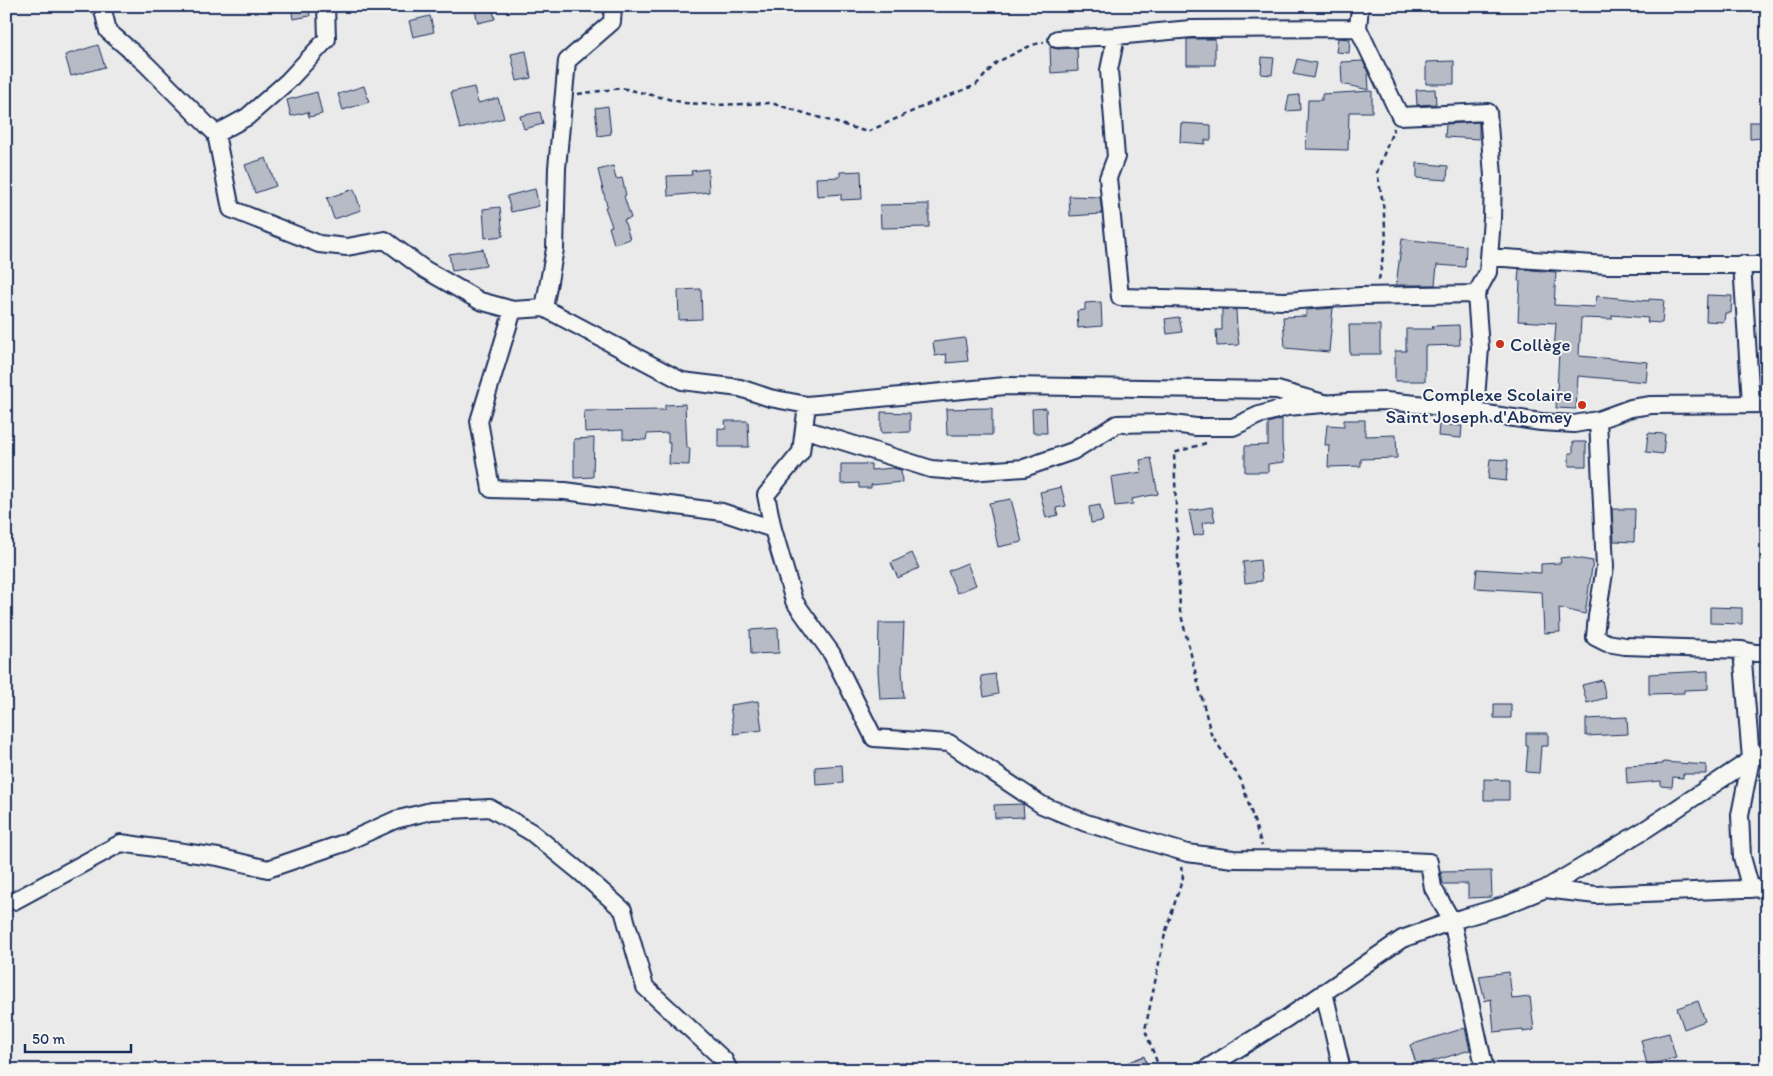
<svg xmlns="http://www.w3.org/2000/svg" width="1773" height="1076" font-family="Itim,sans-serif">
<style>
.building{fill:#b6bbc6;stroke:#1b2f5e}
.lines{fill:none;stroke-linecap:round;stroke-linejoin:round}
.minor-casing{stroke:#1b2f5e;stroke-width:20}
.path{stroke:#1b2f5e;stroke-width:2.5;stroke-dasharray:5 4;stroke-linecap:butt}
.minor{stroke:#f6f6f2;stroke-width:16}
.poi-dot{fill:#c8321e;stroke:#f6f6f2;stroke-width:2}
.labels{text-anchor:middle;stroke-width:4;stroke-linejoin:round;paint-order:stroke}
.poi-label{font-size:19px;fill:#1b2f5e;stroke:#f6f6f2;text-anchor:start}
</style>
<rect width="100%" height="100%" fill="#e9eae9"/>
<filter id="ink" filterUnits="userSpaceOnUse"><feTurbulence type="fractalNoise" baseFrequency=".02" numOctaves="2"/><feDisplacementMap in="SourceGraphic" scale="10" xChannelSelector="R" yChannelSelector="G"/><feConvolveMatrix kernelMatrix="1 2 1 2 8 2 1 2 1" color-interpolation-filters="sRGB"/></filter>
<g filter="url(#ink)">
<path class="building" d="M291,6H309L310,16L293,19Z
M474,6H492L495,19L478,23Z
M430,16L434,32L413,37L409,21Z
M1338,38L1350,39L1349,53L1336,52Z
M1187,39H1215V65H1187Z
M98,45L105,67L71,76L65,55Z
M1050,47L1058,49L1077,48L1078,71L1051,73Z
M526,51L531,78L517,81L511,54Z
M1262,57L1274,58L1272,75L1261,74Z
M1297,59L1316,63L1313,78L1293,74Z
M1363,61L1368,73L1369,90L1342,84L1341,62Z
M1454,61V84H1426V62Z
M364,86L369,102L343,110L338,94Z
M474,87L478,103L498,98L504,118L460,129L451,92Z
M1435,89L1436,104L1417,105L1416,90Z
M1372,91V112H1349L1348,150L1306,149L1308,100H1322V94Z
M317,92L322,114L309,117L308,112L291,116L287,100Z
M1299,95L1300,110L1286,111L1289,96Z
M608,106L611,134L598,136L595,108Z
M540,112L543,124L524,129L520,116Z
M1479,122V139L1445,137L1446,124Z
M1750,122H1762L1763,138L1750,139Z
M1181,123L1211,125V140H1205V144L1180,142Z
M266,158L276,186L255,193L245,165Z
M1417,163L1448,166L1447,180L1417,178Z
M613,166L616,179L622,178L626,195L624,196L631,218L624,220L630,239L614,244L609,227L612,226L605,207L607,206L598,170Z
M708,169L709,192L668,196L667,176L692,175L691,171Z
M861,171L862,199L841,200V194L817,196L816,178L840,177V172Z
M354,189L361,210L334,219L327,198Z
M535,189L539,206L511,212L507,196Z
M1069,196L1100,197L1102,214L1070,216Z
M929,204V227L881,228L880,205Z
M500,207L503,236L485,238L483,209Z
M1402,239L1466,246L1465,267L1437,265L1435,285H1396Z
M483,249L486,266L452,271L449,254Z
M1519,269L1556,272L1554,305L1595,307L1597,296L1649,301V299L1664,300L1662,323L1647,322L1648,318L1612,315V319L1581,318L1579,356L1648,362L1646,382L1578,376L1576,409L1556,408L1559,352H1554L1556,323L1518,321L1520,281H1518Z
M701,289L702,319L679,320L678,290Z
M1707,295L1732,296L1731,313H1725L1724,322L1706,321Z
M1101,302L1102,326L1078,328L1077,311L1085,310V303Z
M1333,308L1329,352L1285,348L1283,317L1306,316V310Z
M1222,309L1236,310L1237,329L1239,345L1217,346L1216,330H1222Z
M1179,317L1182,332L1167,334L1165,319Z
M1349,325H1380V354H1350Z
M1459,325L1460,345L1425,346V381H1395V351H1406V329H1433L1432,326Z
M965,338L968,361L947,363L946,354L935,356L933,342Z
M685,404L687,448H690L689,465L669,464L670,443H668V433L647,434L646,440L623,439V430L585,432L584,411L665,410V405Z
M992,408V435H947L946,409Z
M1046,408L1047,433H1033L1032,409Z
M881,412L910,413V432L881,433Z
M1282,419V442L1284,462L1268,464V472H1245V446L1268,445V423Z
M1344,420H1365V436L1396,435L1397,458L1361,459V466L1328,467L1329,445H1325L1327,425L1344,426Z
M725,421H748L749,447H718V428L726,429Z
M1439,424L1462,426L1461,438L1438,436Z
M1648,433L1665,434L1663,454L1646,452Z
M594,438L593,477L574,478V439Z
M1573,442H1586V466H1569V453H1573Z
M1151,458L1158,494L1132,499L1133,504L1115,506L1111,477L1142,472L1140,460Z
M1490,459L1508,460L1506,481L1488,479Z
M841,464H871V470L893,468L901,470L902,482L871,485V488H859V483L841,484Z
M1061,487L1066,506L1056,508L1058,515L1046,518L1040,492Z
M1011,499L1022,542L998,547L989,503Z
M1100,505L1103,521L1091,523L1089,507Z
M1212,507L1215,521L1202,523L1204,534L1194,536L1189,511Z
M1612,509H1635L1634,542L1614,541Z
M912,553L919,568L898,578L891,563Z
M1569,557L1593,561L1585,614L1559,608L1560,632L1544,633L1542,592L1475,588L1477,569L1541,573V564L1561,563L1560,558Z
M1260,560L1262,581L1245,583L1243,562Z
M967,563L976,585L957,593L948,571Z
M1710,607L1742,608V624L1710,623Z
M879,623H904L902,671L904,698L880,699L878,671Z
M778,628L779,653L751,654L750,630Z
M1708,671V689L1684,690V693L1649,694V674Z
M995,674L998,694L984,697L981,676Z
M1602,680L1606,698L1587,703L1582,685Z
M758,701L762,730L734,734L730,705Z
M1494,704H1511V718H1494Z
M1627,717L1628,734L1586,736V719Z
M1526,733H1548V746H1541L1539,773L1526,772L1528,746H1526Z
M1663,762L1706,765V774H1683V778L1673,777L1672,787L1661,786V781L1627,784L1626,766L1663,764Z
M842,765L843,783L816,785L815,767Z
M1484,779L1509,780V800H1484Z
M994,805L1023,804L1024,817L995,818Z
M1491,871L1492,897L1468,898V884H1443L1441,872Z
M1509,972L1512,999L1530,997L1534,1030L1523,1032V1029L1494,1032L1491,999L1485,1001L1479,976Z
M1698,1001L1705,1021L1684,1029L1677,1008Z
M1465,1028L1470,1050L1417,1066L1410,1045Z
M1669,1033L1676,1058L1647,1065L1641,1040Z
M1144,1056L1149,1070H1112L1111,1069Z"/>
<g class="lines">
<defs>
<path id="minor" d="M102,6L108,31L146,64L216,134L231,209L319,244L347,247L385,240L424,269L480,301L513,310L544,308L682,381L740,388L770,398L807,405L1005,386L1277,390L1327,404
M1360,6L1358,28L1400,116L1488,112L1493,176L1492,218L1488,272L1476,294L1480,348L1475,411
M1116,36L1109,70L1116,157L1108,178L1120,297L1285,301L1361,296L1476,294
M1057,39L1116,36L1191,29L1358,28
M216,134L247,117L288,81L327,39L326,6
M1489,257L1608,265H1767
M1742,264L1751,403
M544,308L555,249L557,168L567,61L612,22L613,6
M513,310L479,421L491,489L565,491L722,512L773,529L794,601L832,654L874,738L949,743L1042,805L1086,823L1187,853L1233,859L1383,860L1429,862L1433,888L1452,921L1485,1070
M1598,420L1605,567L1597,616L1595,637L1607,643L1625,646L1742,650L1755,653H1767
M804,429L931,469L969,472L1024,468L1073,451L1117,424L1165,423L1196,427H1233L1259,415L1287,407L1348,402L1386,401L1426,405L1541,422L1574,424L1598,420L1631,408L1651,405L1767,404
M773,529L766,495L801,452L807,405
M1742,650L1751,759L1740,815L1742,857L1751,889
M1545,889L1596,895L1767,888
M14,901L121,843L218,857L268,869L344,843L395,820L431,811L490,808L531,832L579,871L623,910L645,987L724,1060L729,1070
M1324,992L1342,1070
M1204,1070L1287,1018L1402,939L1452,921L1503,906L1545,889L1646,829L1767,749"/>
</defs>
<use href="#minor" class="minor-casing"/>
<path class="path" d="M578,94L622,88L685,103L716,105L771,103L867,132L933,102L976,85L997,62L1032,45L1044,42
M1379,280L1386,238L1383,203L1377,172L1394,128
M1206,443L1174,453L1180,611L1211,734L1241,780L1262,846
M1160,1070L1145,1030L1165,934L1183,877L1181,867"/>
<use href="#minor" class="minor"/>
</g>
</g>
<g class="poi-dot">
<circle cx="1500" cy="344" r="5"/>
<circle cx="1582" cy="405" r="5"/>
</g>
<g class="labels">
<g class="poi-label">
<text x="1510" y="351">Collège</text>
<text x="1572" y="401" text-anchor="end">Complexe Scolaire<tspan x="1572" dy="22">Saint Joseph d'Abomey</tspan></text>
</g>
</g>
<rect width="1773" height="1076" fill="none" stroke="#f6f6f2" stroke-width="25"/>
<rect x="12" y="12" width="1748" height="1051" fill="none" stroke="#1b2f5e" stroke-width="2" filter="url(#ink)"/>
<path d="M25 1044v8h106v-8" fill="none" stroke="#1b2f5e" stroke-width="2.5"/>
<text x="32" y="1044" font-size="15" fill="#1b2f5e" stroke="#f6f6f2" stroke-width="4" paint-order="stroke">50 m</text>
</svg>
